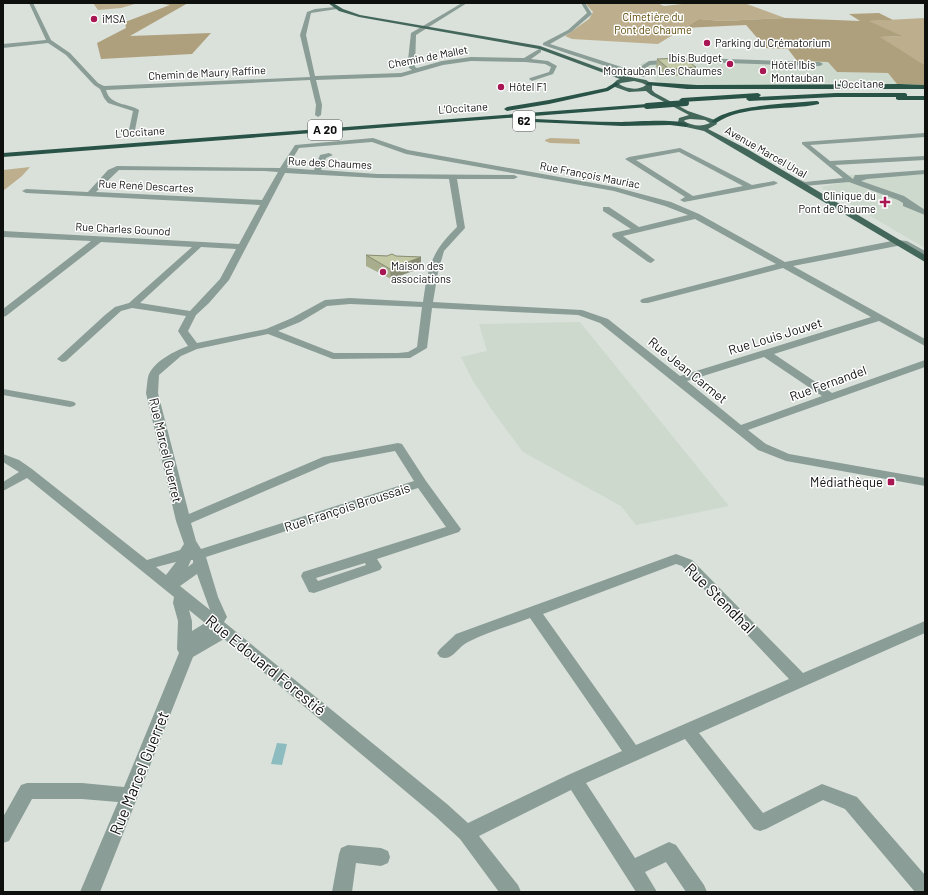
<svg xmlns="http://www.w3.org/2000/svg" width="928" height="895" font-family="Barlow,sans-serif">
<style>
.built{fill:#ccd9cc}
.green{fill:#bdaf8d}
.forest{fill:#afa07d}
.water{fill:#8cbcbf}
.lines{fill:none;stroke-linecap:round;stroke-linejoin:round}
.minor{fill:#8b9d97;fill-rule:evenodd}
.major{fill:#44675c;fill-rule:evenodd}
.highway{fill:#2a5348;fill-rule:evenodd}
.highway-bridge{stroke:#2a5348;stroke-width:6}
.wall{fill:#a7ad8d}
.shaded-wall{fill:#888d73}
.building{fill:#c2c9a4;stroke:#888d73}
.poi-dot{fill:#a81754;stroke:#fff;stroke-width:1.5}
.labels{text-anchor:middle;stroke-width:3;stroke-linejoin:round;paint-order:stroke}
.far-park-label{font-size:11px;fill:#5d4806;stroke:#fff}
.far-poi-label{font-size:11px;fill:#0e100e;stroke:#fff;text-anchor:start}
.far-street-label{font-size:11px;fill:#0e100e;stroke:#fff}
.shield{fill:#fff;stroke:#565856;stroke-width:1}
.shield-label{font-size:12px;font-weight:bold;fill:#0e100e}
.street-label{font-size:13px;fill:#0e100e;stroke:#fff}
.poi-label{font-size:13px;fill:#0e100e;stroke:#fff;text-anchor:end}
.near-street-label{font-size:16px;fill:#0e100e;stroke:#fff}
</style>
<rect width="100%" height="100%" fill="#dae1da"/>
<path class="built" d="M662,60L828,62L837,72L888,73L897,84L835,83L735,86L670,84L656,81L654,79L653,76L647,73L631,70L644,62Z
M925,171V248L821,187L850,181L848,175Z
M580,322L729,506L636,525L621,506L523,452L494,413L473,381L461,357L487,351L479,324Z"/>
<path class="green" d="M93,3H138L121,8L98,10Z
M585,3H657L664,6L691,3H744L785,18L722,21L699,19L658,44L572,39L565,36L589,19L593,12Z
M925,18V65L879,37L900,36L868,21Z
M550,138L579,139L580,144L550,143L545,141V140Z
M30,167L22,176L3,191V170Z"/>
<path class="forest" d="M155,3H188L130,36L211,33L192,54L101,59L97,43L126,28L125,22L170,5Z
M879,13L893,20L869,21L902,36L880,37L925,65V85L897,84L888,73L837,72L828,62L797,61L788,49L766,48L746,25L684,28L699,19L722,21L785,18L860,21L849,14Z"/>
<path class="water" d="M277,743L287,744L282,765L271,764Z"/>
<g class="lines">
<path class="minor" d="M29,3H33L51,40L70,53L98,83L104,86L310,77L300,35L307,12L315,9L335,7L337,9L311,13L306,35L315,76L401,73L412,70L409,68L408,60L411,33L462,3H467L416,35L415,67L417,68L442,61L471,57L524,58L539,49L541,50V52L531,59L548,61L557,66L553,74L532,81L529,79L530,78L549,72L551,67L545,64L525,62L471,61L443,65L401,77L316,80L322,105L321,115L318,117L315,115L316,105L310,80L106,90C110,106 129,103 139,110L135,130L132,132L129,130L133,111L108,103L104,98L100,89L94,85L66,55L48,43L3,48V44L46,40Z
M581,3H585L592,14L571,32L550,44L634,71L649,61L696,58L820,62L823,64L820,66L696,62L650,65L640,72L645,74V76L643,77C609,68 576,56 543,45V43L568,30L587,13Z
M925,133V137L810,145L830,161L925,156V160L835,165L853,179L855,175H858L925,170V174L867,179L861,181L904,196L925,210V215L903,206V203L898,200L849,182L804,186L787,178L791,176L805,182L843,178L802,144V142Z
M373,138L408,150L615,187L671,202L699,214L785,262L897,240L907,241L925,251V257L902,246H897L793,266L925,339V346L879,321L774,354L832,393L925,360V367L748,430L766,444L789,454L925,478V486L786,461L758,450L600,323L578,315L432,308L427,348L410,358L333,359L268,334L197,349L181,356L159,375L158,393L189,514L323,457L398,443L402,444L426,481L461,529L459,532L377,559L382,567L380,570L314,593L309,592L301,576L303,572L446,527L418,488L206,557L218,597L227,617L224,622L447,804L468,823L568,775L622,751L530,618C510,626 487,632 468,642C457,647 453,662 440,657L437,653L440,649L456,634L676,554L692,560L803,673L925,621V633L699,733L763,813L822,784L857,797L925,875V892H915L845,809L823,800L766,829L760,831L754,829L685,739L586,783L635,858L669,842L676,845L704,885L707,892H686L666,862L645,872L657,892H636L571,790L479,836L518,885L521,892H499L460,839L435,816L224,639L193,657L100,892H80L118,802L82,799H32L9,841L3,843V817L21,785L27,783H82L124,787L179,653L177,649L178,621L173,603L174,597L27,478L3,491V482L19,472L3,462V454L19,460L32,469L147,560L180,550L184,544L176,521L146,393C147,387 147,379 149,374C156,360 175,351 188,346L178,331L186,316L132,308L121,311L66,361L62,362L57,359L105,315L115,307L129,303L192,247L101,242L6,316L3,317V309L91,241L3,237V231L239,244L260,205L26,193L22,191L26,189L88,192L108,170L117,166L280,168L295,145ZM372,142L406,154L614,191L665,206L688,215L639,227L609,207H603V211L631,229L613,233L612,235L613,237L648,262L651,263L655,260L623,236L695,219L776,264L642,299L640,301L642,303H648L783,268L871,317L680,376L608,319L582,310L433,302L438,272L444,251L465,228L457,179H514L518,177L514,175L377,174L321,170L326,158L333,155L329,153L320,155L314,170L287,168L299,148ZM119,170L264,171L278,172L262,200L96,192ZM285,173L377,178L449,179L457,227C431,252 428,267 423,302L350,298L325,300L292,318L266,329L197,343L188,331L196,315L209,303L229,280ZM201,247L236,249L220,279L190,311L140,303ZM350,304L422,307L417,347L408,352L398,353H334L278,331L300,322L327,306ZM764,357L822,396L741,425L687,381ZM395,451L414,481L201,549L196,541L191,523L330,463ZM191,560H193V563L188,567ZM176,562L166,575L156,567ZM365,563L366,565L318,581L316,578ZM676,564L682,566L789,679L636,745L543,614ZM197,574L210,610L180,586ZM189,610L205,623L192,631V621Z
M680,148L752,185L774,181L778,183L774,185L684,202L680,200L685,197L625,159L629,157ZM679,152L743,186L693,196L636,160Z
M3,389L70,401L74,402L76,404L74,406L70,407L3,395Z
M348,845L381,848L388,851L390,857L388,863L381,866L356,863L352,892H332L339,854L341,848Z"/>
<path class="major" d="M328,3H333L343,9L360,15L540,46L619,75L646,80L652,84V90L655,93L688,111L715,120L717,124L708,129L749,150L925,255V262L743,154L704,131L686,127L678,122L679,118L689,115L651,95L646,91L629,92L615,87L613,84L617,80L620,79L539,49L359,17L339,11ZM634,81L642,83L646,85C638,91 627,89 619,84L621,83ZM690,119L705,120L710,123C702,127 692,126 684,121L685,120Z"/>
<path class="highway" d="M616,82L619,84L618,85L608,91L549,104L507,111L504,109L507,107L549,100L606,88Z
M649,82L697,85L900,84L925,85V89H687L647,85L646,84Z
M758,93L761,95L759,97L836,93H905L907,94V96H925V100H898L896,99V97H836L749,101L746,99L747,98L682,102L679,100L682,98Z
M817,101L819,102V104C788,111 744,104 716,123L711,122C727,105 793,103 817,101Z
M647,104L649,105V107L3,157V153Z
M535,119C564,120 593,122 622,122C636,122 679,118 689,125L686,127L670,125L622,126L533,122V120Z"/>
<path class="highway-bridge" d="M647,106L686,103"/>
</g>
<path class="wall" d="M657,59L696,67L695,75L668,76L656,67Z
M366,255L421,257V268L391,279L366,266Z"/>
<path class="shaded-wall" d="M421,257V268L391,279L390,269Z"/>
<path class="building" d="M683,58L696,67L669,69L657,59Z
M392,254L396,256L421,257L390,269L366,255L387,256Z"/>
<g class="poi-dot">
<circle cx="94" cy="19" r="4"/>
<circle cx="707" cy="43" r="4"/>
<circle cx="730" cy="64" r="4"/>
<circle cx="763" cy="71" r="4"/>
<circle cx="501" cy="87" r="4"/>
<path d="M883 196h4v4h4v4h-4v4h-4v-4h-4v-4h4z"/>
<circle cx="383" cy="272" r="4"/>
<rect x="887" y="478" width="8" height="8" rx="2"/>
</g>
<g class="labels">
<g class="far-park-label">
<text x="653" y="21">Cimetière du<tspan x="653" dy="13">Pont de Chaume</tspan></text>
</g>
<g class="far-poi-label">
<text x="102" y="23">iMSA</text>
<text x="715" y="47">Parking du Crématorium</text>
<text x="722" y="62" text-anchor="end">Ibis Budget<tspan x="722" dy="13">Montauban Les Chaumes</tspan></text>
<text x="771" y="69">Hôtel Ibis<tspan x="771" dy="13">Montauban</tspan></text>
<text x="509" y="91">Hôtel F1</text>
<text x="876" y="200" text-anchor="end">Clinique du<tspan x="876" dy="13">Pont de Chaume</tspan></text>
<text x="391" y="270">Maison des<tspan x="391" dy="13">associations</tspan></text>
</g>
<g class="far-street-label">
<text transform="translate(428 57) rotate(-11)" y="4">Chemin de Mallet</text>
<text transform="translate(207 73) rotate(-3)" y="4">Chemin de Maury Raffine</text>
<text transform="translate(859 84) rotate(-1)" y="4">L'Occitane</text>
<text transform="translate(463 108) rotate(-4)" y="4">L'Occitane</text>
<text transform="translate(140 132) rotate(-4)" y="4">L'Occitane</text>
<text transform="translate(766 152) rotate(30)" y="4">Avenue Marcel Unal</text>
<text transform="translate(330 163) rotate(3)" y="4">Rue des Chaumes</text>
<text transform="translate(590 175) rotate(11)" y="4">Rue François Mauriac</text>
<text transform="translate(146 186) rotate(3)" y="4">Rue René Descartes</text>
<text transform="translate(123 229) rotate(3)" y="4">Rue Charles Gounod</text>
</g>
<g class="shield">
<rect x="513" y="111" width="22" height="20" rx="3"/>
<rect x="308" y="120" width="34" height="20" rx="3"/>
</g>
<g class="shield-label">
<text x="524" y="125">62</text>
<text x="325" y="134">A 20</text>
</g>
<g class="street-label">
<text transform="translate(775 336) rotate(-17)" y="5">Rue Louis Jouvet</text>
<text transform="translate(688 370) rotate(39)" y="5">Rue Jean Carmet</text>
<text transform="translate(828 383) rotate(-20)" y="5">Rue Fernandel</text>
<text transform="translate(166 450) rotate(77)" y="5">Rue Marcel Guerret</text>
<text transform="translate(347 507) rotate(-18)" y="5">Rue François Broussais</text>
</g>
<g class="poi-label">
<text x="883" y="487">Médiathèque</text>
</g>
<g class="near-street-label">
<text transform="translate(720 598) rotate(45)" y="6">Rue Stendhal</text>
<text transform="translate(266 665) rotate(39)" y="6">Rue Edouard Forestié</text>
<text transform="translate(139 773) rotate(-68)" y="6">Rue Marcel Guerret</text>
</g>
</g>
<rect width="928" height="895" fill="none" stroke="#0e100e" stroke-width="8"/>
</svg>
